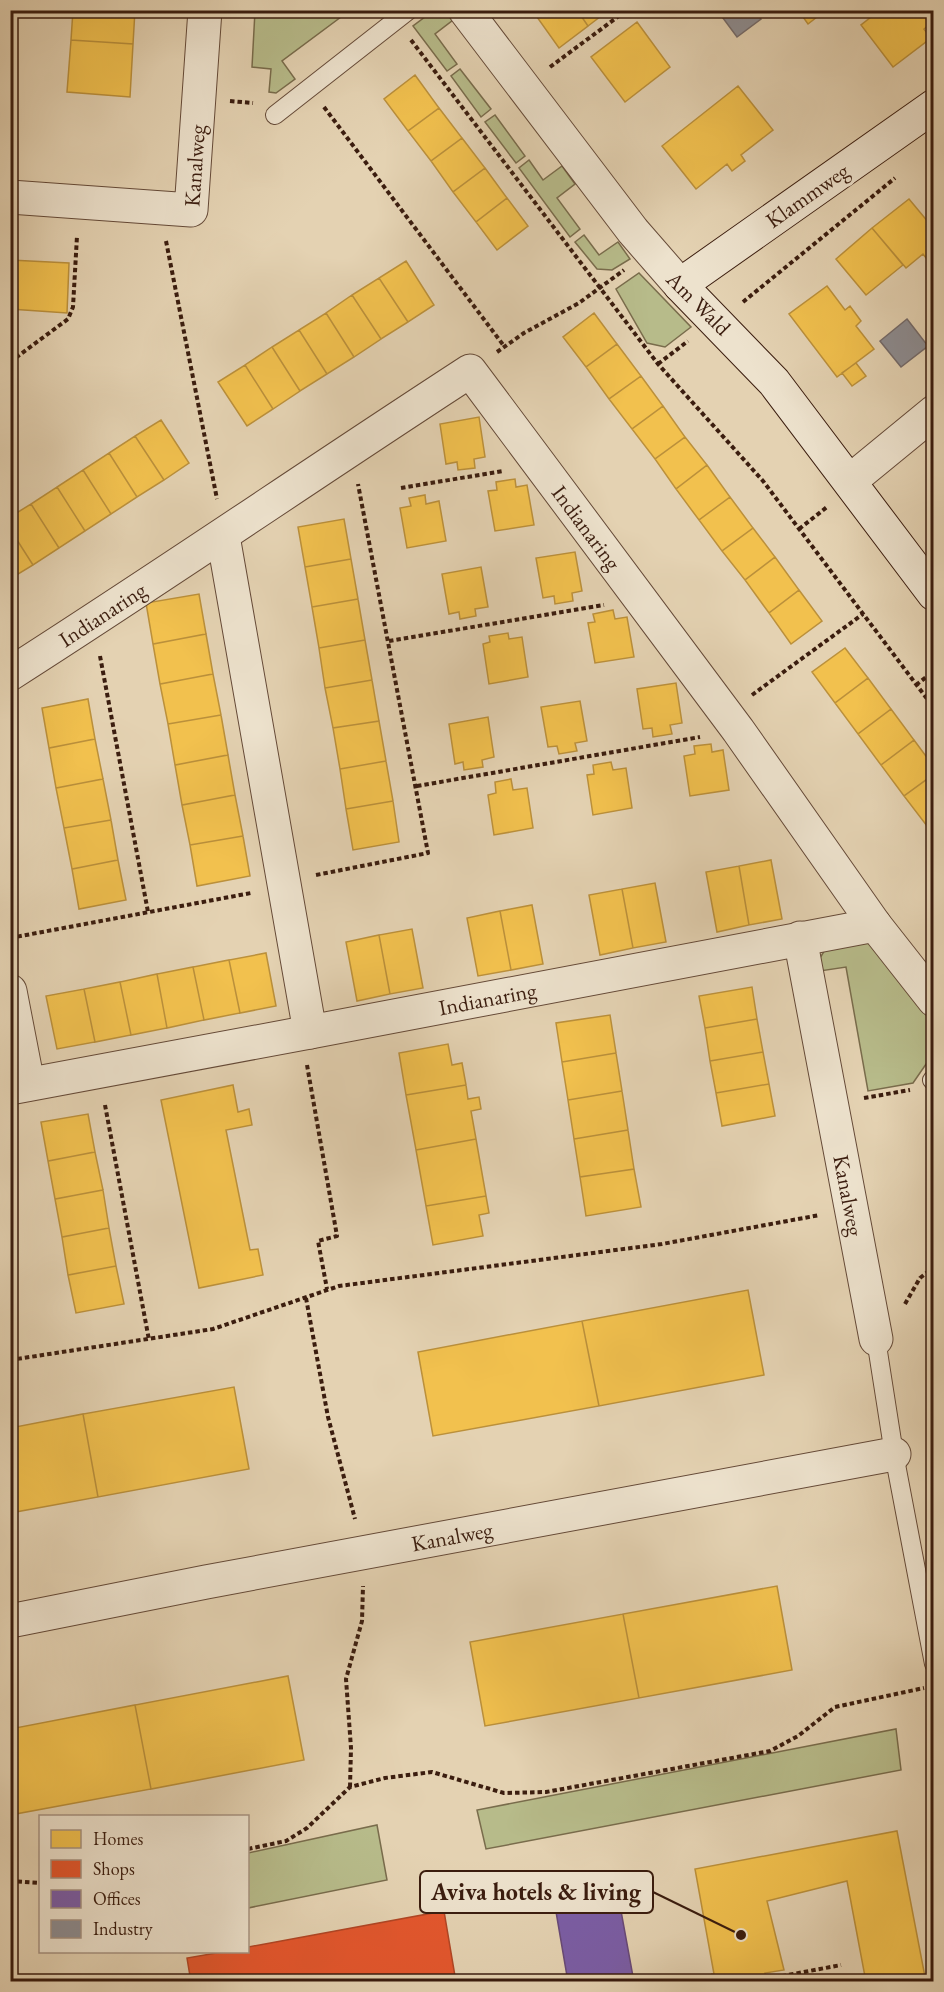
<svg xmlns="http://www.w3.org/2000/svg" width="944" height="1992" font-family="'EB Garamond',serif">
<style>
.green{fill:#b7bb8a;stroke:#796c4c;stroke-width:1.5}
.homes{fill:#f2c14e;stroke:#bb903b;stroke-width:1.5}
.shops{fill:#e4572e;stroke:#b14625;stroke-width:1.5}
.offices{fill:#7b5ea7;stroke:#684a79;stroke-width:1.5}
.industry{fill:#8d8d92;stroke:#746b6b;stroke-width:1.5}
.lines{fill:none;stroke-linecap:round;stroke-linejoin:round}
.lane-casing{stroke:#654a38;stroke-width:20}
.street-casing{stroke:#654a38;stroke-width:35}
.secondary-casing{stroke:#3b1d0f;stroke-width:35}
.path{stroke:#3b1d0f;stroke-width:4;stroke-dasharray:4.5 3;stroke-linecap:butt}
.lane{stroke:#ede2cd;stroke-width:18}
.street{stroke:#ede2cd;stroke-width:33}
.secondary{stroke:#ede2cd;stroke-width:33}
.labels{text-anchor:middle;stroke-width:6;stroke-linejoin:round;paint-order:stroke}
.street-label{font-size:22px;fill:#3b1d0f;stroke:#ede2cd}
.leader{fill:none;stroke:#3b1d0f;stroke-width:2}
.callout-dot{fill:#3b1d0f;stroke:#ede2cd;stroke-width:2}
.callout{fill:#ede2cd;stroke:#3b1d0f;stroke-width:2}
.callout-label{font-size:24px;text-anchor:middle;font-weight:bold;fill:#3b1d0f}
</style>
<rect width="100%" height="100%" fill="#e4d2b2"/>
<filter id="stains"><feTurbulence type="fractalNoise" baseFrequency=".00333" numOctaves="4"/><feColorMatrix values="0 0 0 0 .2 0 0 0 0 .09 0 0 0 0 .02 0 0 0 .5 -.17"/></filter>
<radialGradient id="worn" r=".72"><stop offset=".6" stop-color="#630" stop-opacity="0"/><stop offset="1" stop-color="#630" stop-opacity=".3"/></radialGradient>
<path class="green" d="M255,11V10L349,11L282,61L295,79L276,93L269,92L271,69L252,67Z
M433,11H446L453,20L435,34L457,64L447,71L413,26Z
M460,69L491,109L481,117L451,76Z
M495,115L525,156L516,163L485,122Z
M529,160L543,180L562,166L575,184L557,198L580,229L570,237L519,168Z
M584,235L599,255L618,242L630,259L612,270L597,269L575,242Z
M639,273L691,327L665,347L647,343L616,289Z
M864,939L873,944L933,1024V1054L913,1083L868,1091L846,967L820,971V958L826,948Z
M896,1729L901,1770L486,1849L477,1810Z
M377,1825L387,1880L248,1908V1853Z"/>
<path class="homes" d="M73,10H135L133,44L71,40Z
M532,10H577L588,26L559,48Z
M577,10H609L588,26Z
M798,10H826L808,24Z
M880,10H920L930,24L924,29L931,38L893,67L861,25Z
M637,22L670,67L625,102L591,57Z
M71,40L133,44L130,97L67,92Z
M415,75L439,108L408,131L384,99Z
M738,86L773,130L741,155L745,161L732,171L727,164L696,189L662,146Z
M439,108L462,138L431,161L408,131Z
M462,138L485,168L453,192L431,161Z
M485,168L507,198L476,222L453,192Z
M934,177V191L927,183Z
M507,198L528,226L497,250L476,222Z
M909,199L934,229L933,267L923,254L906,268L872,228Z
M872,228L903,265L866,295L836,259Z
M10,260L69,263L67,313L10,309Z
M406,261L434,305L408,322L379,278Z
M379,278L408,322L381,339L352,295Z
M827,286L845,310L850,306L861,321L856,326L874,349L837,377L789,314Z
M352,295L381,339L354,357L326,313Z
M326,313L354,357L327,374L299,330Z
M594,313L617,344L586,367L563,337Z
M299,330L327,374L300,391L272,347Z
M617,344L641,376L609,399L586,367Z
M272,347L300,391L273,409L245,365Z
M856,363L866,376L852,386L842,373Z
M245,365L273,409L247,426L218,382Z
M641,376L663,406L632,429L609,399Z
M663,406L685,437L655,459L632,429Z
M479,417L485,457L474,459L475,468L458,470L457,462L446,464L440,424Z
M161,420L189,463L164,480L135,436Z
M135,436L164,480L137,497L109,453Z
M685,437L707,465L676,489L655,459Z
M109,453L137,497L111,514L83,470Z
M707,465L730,497L699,520L676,489Z
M83,470L111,514L85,531L57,487Z
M515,479L516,487L527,485L534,525L495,531L488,491L497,490L496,482Z
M57,487L85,531L59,548L31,504Z
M425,495L426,504L439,501L446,541L407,548L400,508L411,506L409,498Z
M730,497L753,528L722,551L699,520Z
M31,504L59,548L33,565L10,529V517Z
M344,519L351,559L305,567L298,527Z
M753,528L775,557L745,580L722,551Z
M10,529L33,565L10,579Z
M575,552L582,591L572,593L573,601L555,604L554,596L543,598L536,558Z
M775,557L799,590L769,613L745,580Z
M351,559L358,599L312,607L305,567Z
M481,567L488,607L475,609L476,616L460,619L459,612L449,614L442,574Z
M799,590L822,621L791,644L769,613Z
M199,594L206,634L153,644L146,603Z
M358,599L365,640L319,648L312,607Z
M613,610L615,619L627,617L634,657L595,663L588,623L595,622L593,614Z
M508,633L509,639L522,637L528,677L489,684L483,644L490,642L489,636Z
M206,634L213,674L160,684L153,644Z
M365,640L372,680L325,688L319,648Z
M845,648L868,678L835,703L812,672Z
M213,674L221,715L168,724L160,684Z
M868,678L891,709L858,734L835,703Z
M372,680L379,721L333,728L325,688Z
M676,683L682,723L670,725L672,734L653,737L652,728L643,729L637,689Z
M88,699L95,739L49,748L42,708Z
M580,701L587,741L575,743L577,751L559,754L557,746L548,747L541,707Z
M891,709L914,740L881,765L858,734Z
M221,715L228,755L175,765L168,724Z
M488,717L494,757L482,760L483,767L464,770L463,762L455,764L449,724Z
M379,721L386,761L340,769L333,728Z
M95,739L103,779L56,788L49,748Z
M914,740L934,767V774L904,796L881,765Z
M711,744L712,752L723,750L729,790L690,796L684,756L695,754L694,746Z
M228,755L235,795L182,805L175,765Z
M386,761L393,801L346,809L340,769Z
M611,762L613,770L626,768L632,808L593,815L587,775L594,774L593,765Z
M934,774V821L927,826L904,796Z
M103,779L111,820L64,828L56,788Z
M511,779L513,790L527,788L533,828L494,835L488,795L496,793L495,782Z
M235,795L243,836L190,845L182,805Z
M393,801L399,842L353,850L346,809Z
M111,820L118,860L72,869L64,828Z
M934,821V835L927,826Z
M243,836L250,876L197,886L190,845Z
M118,860L126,900L79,909L72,869Z
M771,860L782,919L749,925L739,866Z
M739,866L749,925L717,932L706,872Z
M655,883L666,942L633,948L622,889Z
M622,889L633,948L600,955L589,895Z
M532,905L543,964L511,970L500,911Z
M500,911L511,970L478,976L467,918Z
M412,929L423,988L390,994L379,935Z
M379,935L390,994L357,1001L346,942Z
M266,953L276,1006L240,1013L229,960Z
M229,960L240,1013L204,1020L193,967Z
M193,967L204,1020L167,1028L157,974Z
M157,974L167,1028L131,1035L120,982Z
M120,982L131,1035L95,1042L84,989Z
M752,987L757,1019L705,1028L699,996Z
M84,989L95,1042L57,1049L46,996Z
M610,1015L616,1053L562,1062L556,1023Z
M757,1019L763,1052L710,1061L705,1028Z
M448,1044L452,1065L462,1063L466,1085L406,1095L399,1053Z
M763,1052L769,1084L716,1093L710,1061Z
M616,1053L622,1091L568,1100L562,1062Z
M769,1084L775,1116L722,1126L716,1093Z
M233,1085L238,1112L249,1109L252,1125L226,1130L250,1250L258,1249L263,1275L199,1288L161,1100Z
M466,1085L468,1099L479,1097L481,1109L471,1111L476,1139L416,1150L406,1095Z
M622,1091L628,1130L574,1139L568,1100Z
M88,1114L95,1152L48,1161L41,1122Z
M628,1130L634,1169L580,1177L574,1139Z
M476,1139L486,1196L426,1206L416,1150Z
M95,1152L103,1190L55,1199L48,1161Z
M634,1169L641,1207L586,1216L580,1177Z
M103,1190L109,1228L62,1237L55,1199Z
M486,1196L489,1213L479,1215L483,1236L433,1245L426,1206Z
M109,1228L116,1266L68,1275L62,1237Z
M116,1266L124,1304L76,1313L68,1275Z
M748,1290L764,1375L599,1406L582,1321Z
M582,1321L599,1406L433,1436L418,1352Z
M234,1387L249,1469L98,1497L83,1414Z
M83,1414L98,1497L10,1513V1428Z
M777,1586L792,1670L639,1698L623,1614Z
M623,1614L639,1698L485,1726L470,1642Z
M288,1676L304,1760L151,1789L135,1705Z
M135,1705L151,1789L10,1815V1729Z
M897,1831L926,1982H866L847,1881L767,1901L784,1970L765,1973L767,1982H714L712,1974H714L695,1869Z"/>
<path class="shops" d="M444,1911L456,1982H191L187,1958L222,1952H248V1947Z"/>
<path class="offices" d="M617,1889L634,1982H568L554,1900Z"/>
<path class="industry" d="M717,10H755L761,19L737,37Z
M907,319L928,346L901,367L880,341Z"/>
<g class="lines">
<defs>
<path id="lane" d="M275,115L409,10
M932,1080L934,1079
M876,1339L894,1454L934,1664"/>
<g id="street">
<path d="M465,10L633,231L680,285"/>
<path id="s1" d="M10,197L191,210L205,10"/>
<path d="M850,481L934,412"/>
<path id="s2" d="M223,536L310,1032L875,925"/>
<path id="s3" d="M10,674C165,575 316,471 470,371L738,730L875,925L934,1000"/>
<path id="s4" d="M800,938L876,1339"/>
<path d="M10,991L28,1084"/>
<path d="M10,1088L310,1032"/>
<path id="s5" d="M10,1621L206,1582L894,1454"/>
</g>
<path id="secondary" d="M934,106L680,285L774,382L934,594"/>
</defs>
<use href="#lane" class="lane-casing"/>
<use href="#street" class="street-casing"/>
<use href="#secondary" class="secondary-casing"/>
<path class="path" d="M411,40L658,364L763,481L934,708
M550,67L627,10
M230,101L253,103
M324,107L504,346
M166,241L217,499
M743,302L895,178
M497,352L524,333L579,303L624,270
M10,362L68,319L73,307L77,236
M658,364L688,341
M401,488L503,471
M799,529L827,507
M389,641L604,605
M100,656L148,912
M916,685L934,671
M752,695L863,614
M417,786L700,737
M316,875L428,853L358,484
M10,938L251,893
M307,1065L337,1236L318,1241L327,1289
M864,1098L910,1090
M105,1105L149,1340
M306,1298L328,1417L355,1519
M905,1304L920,1278L934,1267
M10,1360L213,1329L339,1286L662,1244L820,1215
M931,1452L934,1467
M350,1787L351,1748L346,1679L362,1621L363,1586
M248,1849L286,1841L307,1828L350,1787L385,1778L432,1772L504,1793L546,1792L770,1751L798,1736L835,1707L924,1688
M10,1881L40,1883
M794,1974L795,1982
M767,1979L841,1965"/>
<use href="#lane" class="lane"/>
<use href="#street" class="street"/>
<use href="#secondary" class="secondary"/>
</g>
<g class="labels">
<g class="street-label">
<text dy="8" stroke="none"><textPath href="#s1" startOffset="226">Kanalweg</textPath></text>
<text transform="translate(807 195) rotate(-35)" y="8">Klammweg</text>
<text transform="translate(699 303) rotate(45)" y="8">Am Wald</text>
<text dy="8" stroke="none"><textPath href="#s3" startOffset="746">Indianaring</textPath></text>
<text dy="8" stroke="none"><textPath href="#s3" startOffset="110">Indianaring</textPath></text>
<text dy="8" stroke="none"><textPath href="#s2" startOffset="684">Indianaring</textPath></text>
<text dy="8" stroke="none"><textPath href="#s4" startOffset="262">Kanalweg</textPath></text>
<text dy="8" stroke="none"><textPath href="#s5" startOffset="450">Kanalweg</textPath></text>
</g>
</g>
<path class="leader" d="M741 1935L653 1892"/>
<circle class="callout-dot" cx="741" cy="1935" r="6"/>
<rect class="callout" x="420" y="1871" width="233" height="42" rx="6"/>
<g class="callout-label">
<text x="536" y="1900">Aviva hotels &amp; living</text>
</g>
<rect width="944" height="1992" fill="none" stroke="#e4d2b2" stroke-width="36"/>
<rect x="12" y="12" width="920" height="1968" fill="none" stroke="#3b1d0f" stroke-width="3"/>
<rect x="18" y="18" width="908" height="1956" fill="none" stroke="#3b1d0f" stroke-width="1.5"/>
<rect x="39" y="1815" width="210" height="138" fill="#ede2cd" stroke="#a69381" stroke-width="1.5"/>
<rect x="51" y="1830" width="30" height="18" fill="#f2c14e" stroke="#a69381" stroke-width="1.5"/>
<text x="93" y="1845" font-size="18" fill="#3b1d0f">Homes</text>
<rect x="51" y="1860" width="30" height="18" fill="#e4572e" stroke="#a69381" stroke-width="1.5"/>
<text x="93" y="1875" font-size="18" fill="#3b1d0f">Shops</text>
<rect x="51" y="1890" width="30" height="18" fill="#7b5ea7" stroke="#a69381" stroke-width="1.5"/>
<text x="93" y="1905" font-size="18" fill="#3b1d0f">Offices</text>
<rect x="51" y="1920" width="30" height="18" fill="#8d8d92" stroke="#a69381" stroke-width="1.5"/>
<text x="93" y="1935" font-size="18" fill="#3b1d0f">Industry</text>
<rect width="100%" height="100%" filter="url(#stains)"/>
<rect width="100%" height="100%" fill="url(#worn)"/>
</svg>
